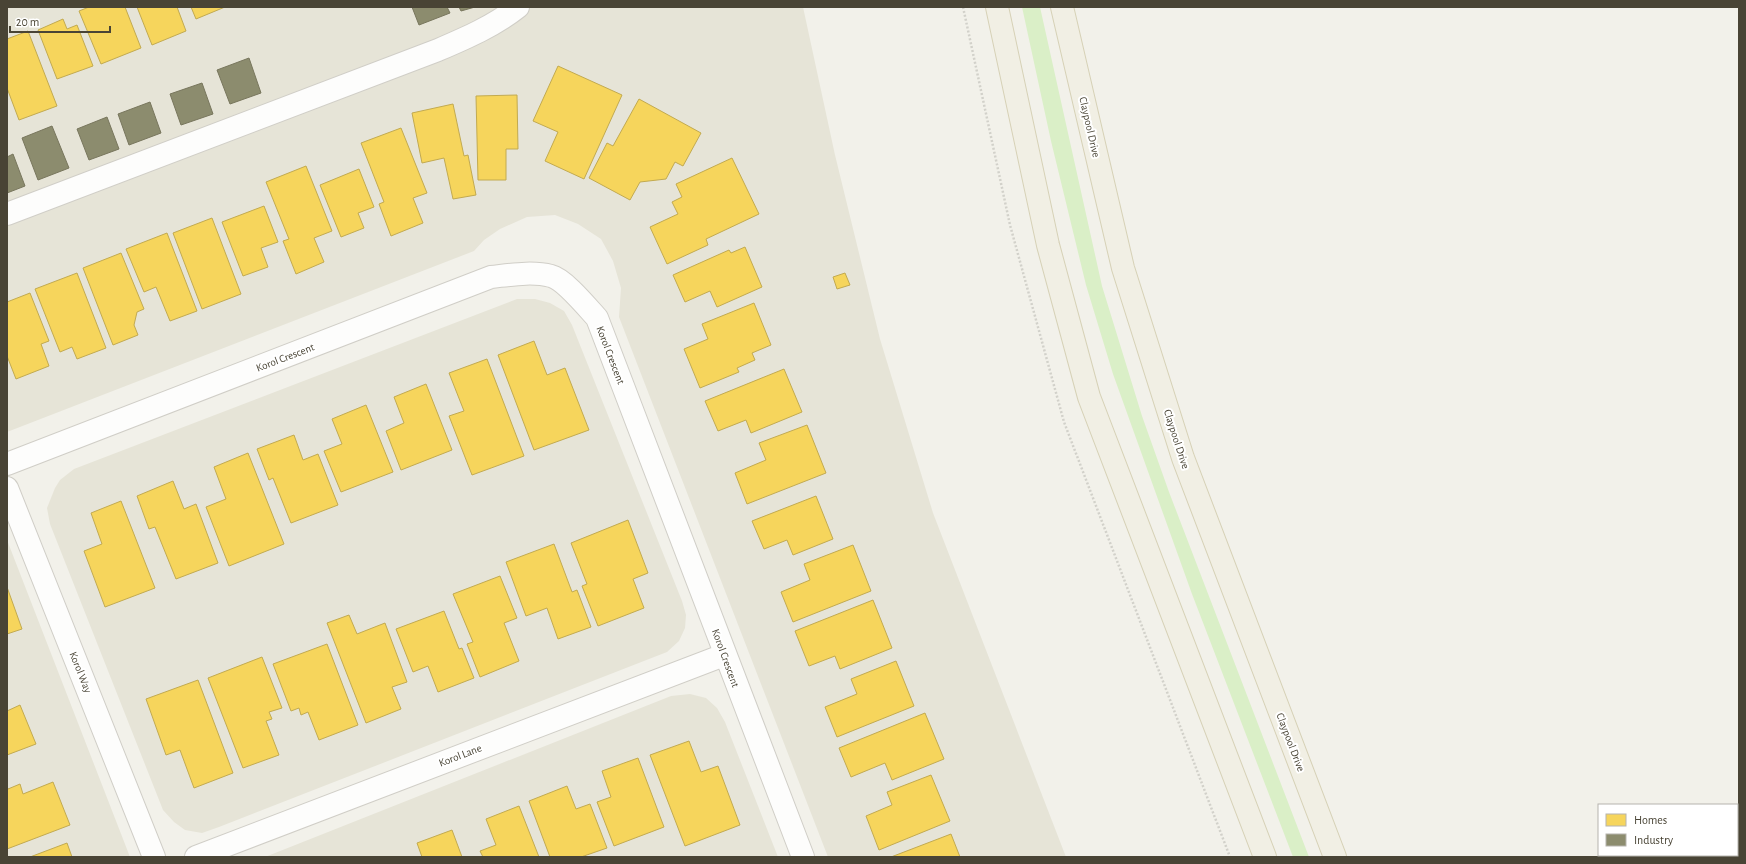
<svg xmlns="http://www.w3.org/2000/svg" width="1746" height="864" font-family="'Alegreya Sans',sans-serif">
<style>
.residential{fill:#e6e4d7}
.green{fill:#daefc7}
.homes{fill:#f6d55c;stroke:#c2aa50}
.industry{fill:#8c8c6e;stroke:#78765d}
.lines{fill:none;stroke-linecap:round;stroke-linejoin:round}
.minor-casing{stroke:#d0cec7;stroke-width:24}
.major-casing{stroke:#d6d1b6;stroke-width:24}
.path{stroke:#d2d1ca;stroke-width:2.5;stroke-dasharray:2 2;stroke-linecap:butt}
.minor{stroke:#fdfdfc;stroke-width:22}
.major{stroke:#f1efe4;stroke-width:22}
.labels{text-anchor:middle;stroke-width:4;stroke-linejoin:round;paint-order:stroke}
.street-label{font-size:11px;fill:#494435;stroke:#fff}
</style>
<rect width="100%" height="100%" fill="#f2f1ea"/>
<path class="residential" d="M7,7H517L525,9L537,7H803L835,155L880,339L933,513L1066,857H828L619,317L621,288L613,261L601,239L578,224L555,215L527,217L500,229L484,240L474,251L7,432Z
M517,299H535L550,303L564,311L572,325L682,601L686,615L685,628L679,641L667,652L219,827L202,833L185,830L174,822L163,810L50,524L47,508L55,488L60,480L74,469Z
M7,540L130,857H7Z
M690,694L706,698L717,708L725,722L778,857H265L671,696Z"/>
<path class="green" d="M1022,7H1040L1102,286L1142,416L1169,492L1309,857H1293L1192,594L1113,374L1086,285L1051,141Z"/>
<path class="homes" d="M89,7H125L141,48L101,64L79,11Z
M137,7H177L186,31L152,45Z
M191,7H225L196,19Z
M63,19L67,29L77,25L93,66L57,79L38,30Z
M28,31L57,106L19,120L7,88V39Z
M558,66L622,95L584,179L545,161L558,132L533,121Z
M517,95L518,149H506V180H478L476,96Z
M639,99L701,133L683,166L675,162L666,179L640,182L630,200L589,178L607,143L613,146Z
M453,104L464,156L468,155L476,195L453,199L444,158L422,163L412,113Z
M401,128L427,193L413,198L423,223L391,236L379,204L384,202L361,143Z
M732,158L759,214L706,239L708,245L667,264L650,227L678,214L672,202L682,197L676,184Z
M306,166L332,231L314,238L324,262L296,274L283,241L289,239L266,182Z
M359,169L374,207L358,213L364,228L341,237L320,185Z
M264,206L278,242L261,248L268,267L243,276L222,222Z
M212,218L241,294L202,309L173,233Z
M167,233L197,311L170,321L156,287L144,292L126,249Z
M745,247L762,287L717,307L710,291L685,302L673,275L729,250L731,253Z
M121,253L144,309L137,312L134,325L138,335L113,345L83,268Z
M77,273L106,348L77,359L72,347L60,352L35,289Z
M845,273L850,285L837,289L833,277Z
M30,293L49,341L41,344L49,366L16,379L7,356V302Z
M754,303L771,345L752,353L755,360L737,368L739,372L700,388L684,349L708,339L702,324Z
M534,341L547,375L565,368L589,430L534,450L498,355Z
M487,359L524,456L472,475L449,416L464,411L449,373Z
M784,369L802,412L751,433L746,420L718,431L705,401Z
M426,384L452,450L401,470L386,431L404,423L394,397Z
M366,405L393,472L341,492L324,451L342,444L332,419Z
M807,425L826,473L747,504L735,473L766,460L759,443Z
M294,435L303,460L318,454L338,505L291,523L273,478L269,480L257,449Z
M248,453L284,544L229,566L206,507L226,499L214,467Z
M173,481L184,509L196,504L218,563L176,579L155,527L149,529L137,496Z
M816,496L833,539L793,555L787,540L764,549L752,521Z
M121,501L155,588L105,607L84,551L102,544L91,513Z
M628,520L648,573L633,579L644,608L598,626L582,586L587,584L571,543Z
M554,544L572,592L577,590L591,627L558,639L547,608L526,616L506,562Z
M853,545L871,591L793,622L781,592L810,580L804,564Z
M500,576L517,618L504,623L519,661L480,677L467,644L473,642L453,594Z
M7,587L22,629L7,634Z
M873,600L892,648L840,669L835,656L809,666L795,631Z
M444,611L459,649L462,648L474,678L438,692L428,666L413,672L396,629Z
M349,615L357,634L385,623L407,682L392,687L401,709L366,723L327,623Z
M327,644L358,725L319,740L308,712L301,715L299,708L291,711L273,664Z
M262,657L282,708L269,712L272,719L266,721L279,755L243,768L208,678Z
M896,661L914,706L837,737L825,707L857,694L851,679Z
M198,680L233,773L194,788L180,750L166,755L146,699Z
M20,705L36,744L7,755V711Z
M925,713L944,759L892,780L885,763L851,777L839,748Z
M689,741L701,772L718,766L740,825L685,846L650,755Z
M638,758L664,827L614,846L597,802L611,797L602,771Z
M931,775L950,821L879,850L866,816L892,805L887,792Z
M53,782L70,825L7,849V787L8,789L20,784L23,794Z
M567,786L576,809L590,804L607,848L581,857H550L529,801Z
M519,806L539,857H483L480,851L496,845L486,819Z
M452,830L462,857H422L417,843Z
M951,834L960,857H891Z
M67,843L72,857H30Z"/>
<path class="industry" d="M412,7H447L450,13L419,25Z
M459,7H475L461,11Z
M249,58L261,93L230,104L217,70Z
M202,83L213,114L181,125L170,94Z
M150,102L161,133L129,145L118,114Z
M107,117L119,149L89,160L77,129Z
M52,126L69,168L38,180L22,138Z
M13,154L25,186L7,193V157Z"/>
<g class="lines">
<defs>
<path id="minor" d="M7,214L438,50C466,38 494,26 518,7
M7,464L491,277C510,275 532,271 551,276C564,279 587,307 597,318L803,857
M7,488L154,857
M196,857L724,655"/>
<path id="major" d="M997,7L1048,245L1089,397L1265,857
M1062,7L1123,268L1183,458L1335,857"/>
</defs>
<use href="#minor" class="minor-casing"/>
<use href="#major" class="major-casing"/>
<path class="path" d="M963,7L1010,225L1064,422L1230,857"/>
<use href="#minor" class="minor"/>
<use href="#major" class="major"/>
</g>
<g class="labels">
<g class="street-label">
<text transform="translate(1090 127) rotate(77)" y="4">Claypool Drive</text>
<text transform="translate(611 355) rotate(69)" y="4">Korol Crescent</text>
<text transform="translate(285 357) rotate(-21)" y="4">Korol Crescent</text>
<text transform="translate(1177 439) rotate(72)" y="4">Claypool Drive</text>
<text transform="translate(726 658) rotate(70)" y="4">Korol Crescent</text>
<text transform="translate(81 672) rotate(68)" y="4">Korol Way</text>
<text transform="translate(1291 742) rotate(69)" y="4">Claypool Drive</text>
<text transform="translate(460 755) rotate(-21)" y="4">Korol Lane</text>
</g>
</g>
<rect width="1746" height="864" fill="none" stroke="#494435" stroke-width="16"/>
<rect x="1598" y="804" width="140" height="52" fill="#ffffff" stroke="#b6b4ae"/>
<rect x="1606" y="814" width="20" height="12" fill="#f6d55c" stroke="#b6b4ae"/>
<text x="1634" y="824" font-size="12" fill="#494435">Homes</text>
<rect x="1606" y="834" width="20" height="12" fill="#8c8c6e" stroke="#b6b4ae"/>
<text x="1634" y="844" font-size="12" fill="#494435">Industry</text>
<path d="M10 26v6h100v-6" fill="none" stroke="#494435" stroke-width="2"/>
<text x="16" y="26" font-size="12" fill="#494435" stroke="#ffffff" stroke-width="3" paint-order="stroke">20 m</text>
</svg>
